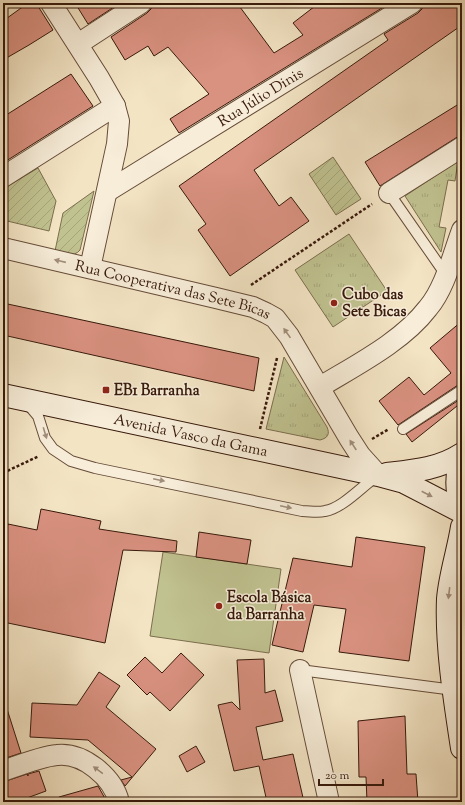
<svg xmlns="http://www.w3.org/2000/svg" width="465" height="805" font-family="'Sorts Mill Goudy',serif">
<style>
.grass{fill:url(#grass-tufts);stroke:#7c6e4e}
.garden{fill:url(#garden-furrows);stroke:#7c6e4e}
.pitch{fill:#c0c290;stroke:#7c6e4e}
.building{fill:#d99180;stroke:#37190b}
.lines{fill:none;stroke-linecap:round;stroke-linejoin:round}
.lane-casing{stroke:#664c39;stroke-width:12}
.street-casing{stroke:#664c39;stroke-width:22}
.secondary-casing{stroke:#37190b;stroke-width:24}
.path{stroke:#37190b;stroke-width:2.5;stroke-dasharray:3 2;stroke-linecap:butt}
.lane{stroke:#f7edd9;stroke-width:10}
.street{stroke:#f7edd9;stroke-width:20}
.secondary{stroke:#f7edd9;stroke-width:22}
.tram{stroke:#37190b;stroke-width:1}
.oneway{fill:#a18e7c}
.poi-dot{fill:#8f2418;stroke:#f7edd9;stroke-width:1.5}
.labels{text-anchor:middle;stroke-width:3;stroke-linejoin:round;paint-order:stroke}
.street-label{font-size:15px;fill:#37190b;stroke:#f7edd9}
.poi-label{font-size:15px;font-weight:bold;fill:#37190b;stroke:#f7edd9;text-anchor:start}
</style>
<defs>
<pattern id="grass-tufts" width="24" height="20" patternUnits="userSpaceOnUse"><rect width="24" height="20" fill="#c0c290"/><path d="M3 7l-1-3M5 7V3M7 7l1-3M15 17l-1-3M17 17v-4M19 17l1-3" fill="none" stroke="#a6a67b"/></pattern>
<pattern id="garden-furrows" width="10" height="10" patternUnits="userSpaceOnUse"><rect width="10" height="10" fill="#c0c290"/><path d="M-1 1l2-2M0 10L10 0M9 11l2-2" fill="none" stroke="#a6a67b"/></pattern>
</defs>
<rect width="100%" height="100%" fill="#f3e4c4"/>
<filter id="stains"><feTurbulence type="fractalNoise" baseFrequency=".005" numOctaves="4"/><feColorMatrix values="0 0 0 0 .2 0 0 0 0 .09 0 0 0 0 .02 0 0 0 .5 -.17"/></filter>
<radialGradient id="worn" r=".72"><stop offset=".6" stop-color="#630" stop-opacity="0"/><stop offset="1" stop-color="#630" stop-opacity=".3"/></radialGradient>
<path class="grass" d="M458,161L455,181L448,180L439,227L446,228L441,252L405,196Z
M349,234L387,291L333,327L295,270Z
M284,357L327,427C330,434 328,438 320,440L266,429Z"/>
<path class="garden" d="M333,157L361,199L336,215L309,174Z
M38,168L56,201L49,231L3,220V189Z
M94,191L80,250C74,258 63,253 55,251L63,213Z"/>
<path class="pitch" d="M163,552L281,569L269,653L150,636Z"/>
<path class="building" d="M28,3H36L53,30L29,45L3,60V21Z
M75,3H120L88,24Z
M152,3H237L274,53L303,35L293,23L319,3H390L179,133L170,119L209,94L168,47L154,56L148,46L125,60L111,37L147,13L151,9Z
M423,3H462V25L254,170L279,206L291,197L309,221L230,276L198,230L206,224L179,186L388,40L384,34L418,13L422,9Z
M71,74L93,106L3,163V117Z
M462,102V134L380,186L365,162Z
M3,303L259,358L254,391L3,335Z
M462,321V384L458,385L398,425L379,401L409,377L424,395L451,373L430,348Z
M462,398V402L412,442L406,434Z
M41,509L101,521L99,529L177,541L176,552L123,550L105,643L3,622V547L8,524L37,530Z
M199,532L251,540L247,564L196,557Z
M356,537L425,547L409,661L339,652L346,609L314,605L303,652L272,645L293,558L352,567Z
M181,653L204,675L170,711L150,692L147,695L127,675L145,657L162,673Z
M264,659L265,693L275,690L283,721L256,727L263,760L293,754L304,802H267L259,766L234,771L218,705L232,702L240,710L237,660Z
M99,672L120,686L106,707L156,749L125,786L121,780L132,777L88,740L30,737L32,703L77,705Z
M7,709L21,753L3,759V710Z
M405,716L407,774H416L418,802H367L366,777H359L358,721Z
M196,746L205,762L187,772L179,756Z
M39,771L46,791L27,798L28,802H3V782L27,774L28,776V774Z
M98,786L107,802H59V797Z"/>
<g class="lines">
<defs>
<path id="lane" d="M389,193L446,275
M27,403L38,416L45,438L53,449L71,461L95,468L302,511C310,511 317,513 325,511C343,508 362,486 377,476
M403,429L462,390
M300,670L454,690"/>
<g id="street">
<path d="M51,3L99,78L115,106L119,121L117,144L90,268"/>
<path d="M78,44L141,3"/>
<path d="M3,177L115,106"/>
<path id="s1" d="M108,191L412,3"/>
<path d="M389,193L462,147"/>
<path id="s2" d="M3,248L216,298L253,307L266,313L275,318L289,336L349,438L360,455L378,475"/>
<path d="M320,387C356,365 402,342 428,308C445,288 453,254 462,230"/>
<path d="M300,670L329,802"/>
<path d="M3,771C17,766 43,756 57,755C83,752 113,777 119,802"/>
</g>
<g id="secondary">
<path id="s3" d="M3,395L378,475L404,482L462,512"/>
<path d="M462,459C455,476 456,491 462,508"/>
<path d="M387,474C414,471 439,469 462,454"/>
<path d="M462,527C458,552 450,575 448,599C446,646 455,702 462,748"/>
</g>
</defs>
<use href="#lane" class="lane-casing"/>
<use href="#street" class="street-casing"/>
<use href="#secondary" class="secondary-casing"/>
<path class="path" d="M251,285L372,204
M260,429L277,358
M372,439L389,429
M3,473L39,456"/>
<use href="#lane" class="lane"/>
<use href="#street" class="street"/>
<use href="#secondary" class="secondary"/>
<path class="tram" d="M462,583L459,612L462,653"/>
</g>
<defs><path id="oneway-solid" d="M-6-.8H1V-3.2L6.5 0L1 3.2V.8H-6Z"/></defs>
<g class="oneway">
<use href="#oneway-solid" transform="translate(60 261) rotate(-167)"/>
<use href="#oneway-solid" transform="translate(287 333) rotate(-125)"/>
<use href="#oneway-solid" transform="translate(45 433) rotate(73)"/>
<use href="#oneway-solid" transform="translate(353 445) rotate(-123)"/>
<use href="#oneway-solid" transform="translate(159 480) rotate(12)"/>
<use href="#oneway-solid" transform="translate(427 494) rotate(27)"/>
<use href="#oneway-solid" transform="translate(286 507) rotate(12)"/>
<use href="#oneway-solid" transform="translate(449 593) rotate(97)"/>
<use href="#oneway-solid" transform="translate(98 770) rotate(-144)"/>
</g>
<g class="poi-dot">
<circle cx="334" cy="303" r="4"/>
<rect x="102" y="386" width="8" height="8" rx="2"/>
<circle cx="219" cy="606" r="4"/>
</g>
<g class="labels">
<g class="street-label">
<text dy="5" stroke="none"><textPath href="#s1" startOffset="179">Rua Júlio Dinis</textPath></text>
<text dy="5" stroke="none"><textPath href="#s2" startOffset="175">Rua Cooperativa das Sete Bicas</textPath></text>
<text dy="5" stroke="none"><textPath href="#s3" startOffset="192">Avenida Vasco da Gama</textPath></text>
</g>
<g class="poi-label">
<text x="342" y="299">Cubo das<tspan x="342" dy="17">Sete Bicas</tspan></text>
<text x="114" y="395">EB1 Barranha</text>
<text x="227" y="602">Escola Básica<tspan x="227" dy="17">da Barranha</tspan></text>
</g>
</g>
<rect width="465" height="805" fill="none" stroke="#f3e4c4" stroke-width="16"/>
<rect x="4" y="4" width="457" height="797" fill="none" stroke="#37190b" stroke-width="2"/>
<rect x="8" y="8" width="449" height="789" fill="none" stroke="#37190b"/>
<path d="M319 779v6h64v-6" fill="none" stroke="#37190b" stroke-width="2"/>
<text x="325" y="779" font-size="12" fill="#37190b" stroke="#f7edd9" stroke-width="3" paint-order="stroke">20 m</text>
<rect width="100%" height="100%" filter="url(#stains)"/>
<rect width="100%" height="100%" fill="url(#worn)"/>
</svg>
